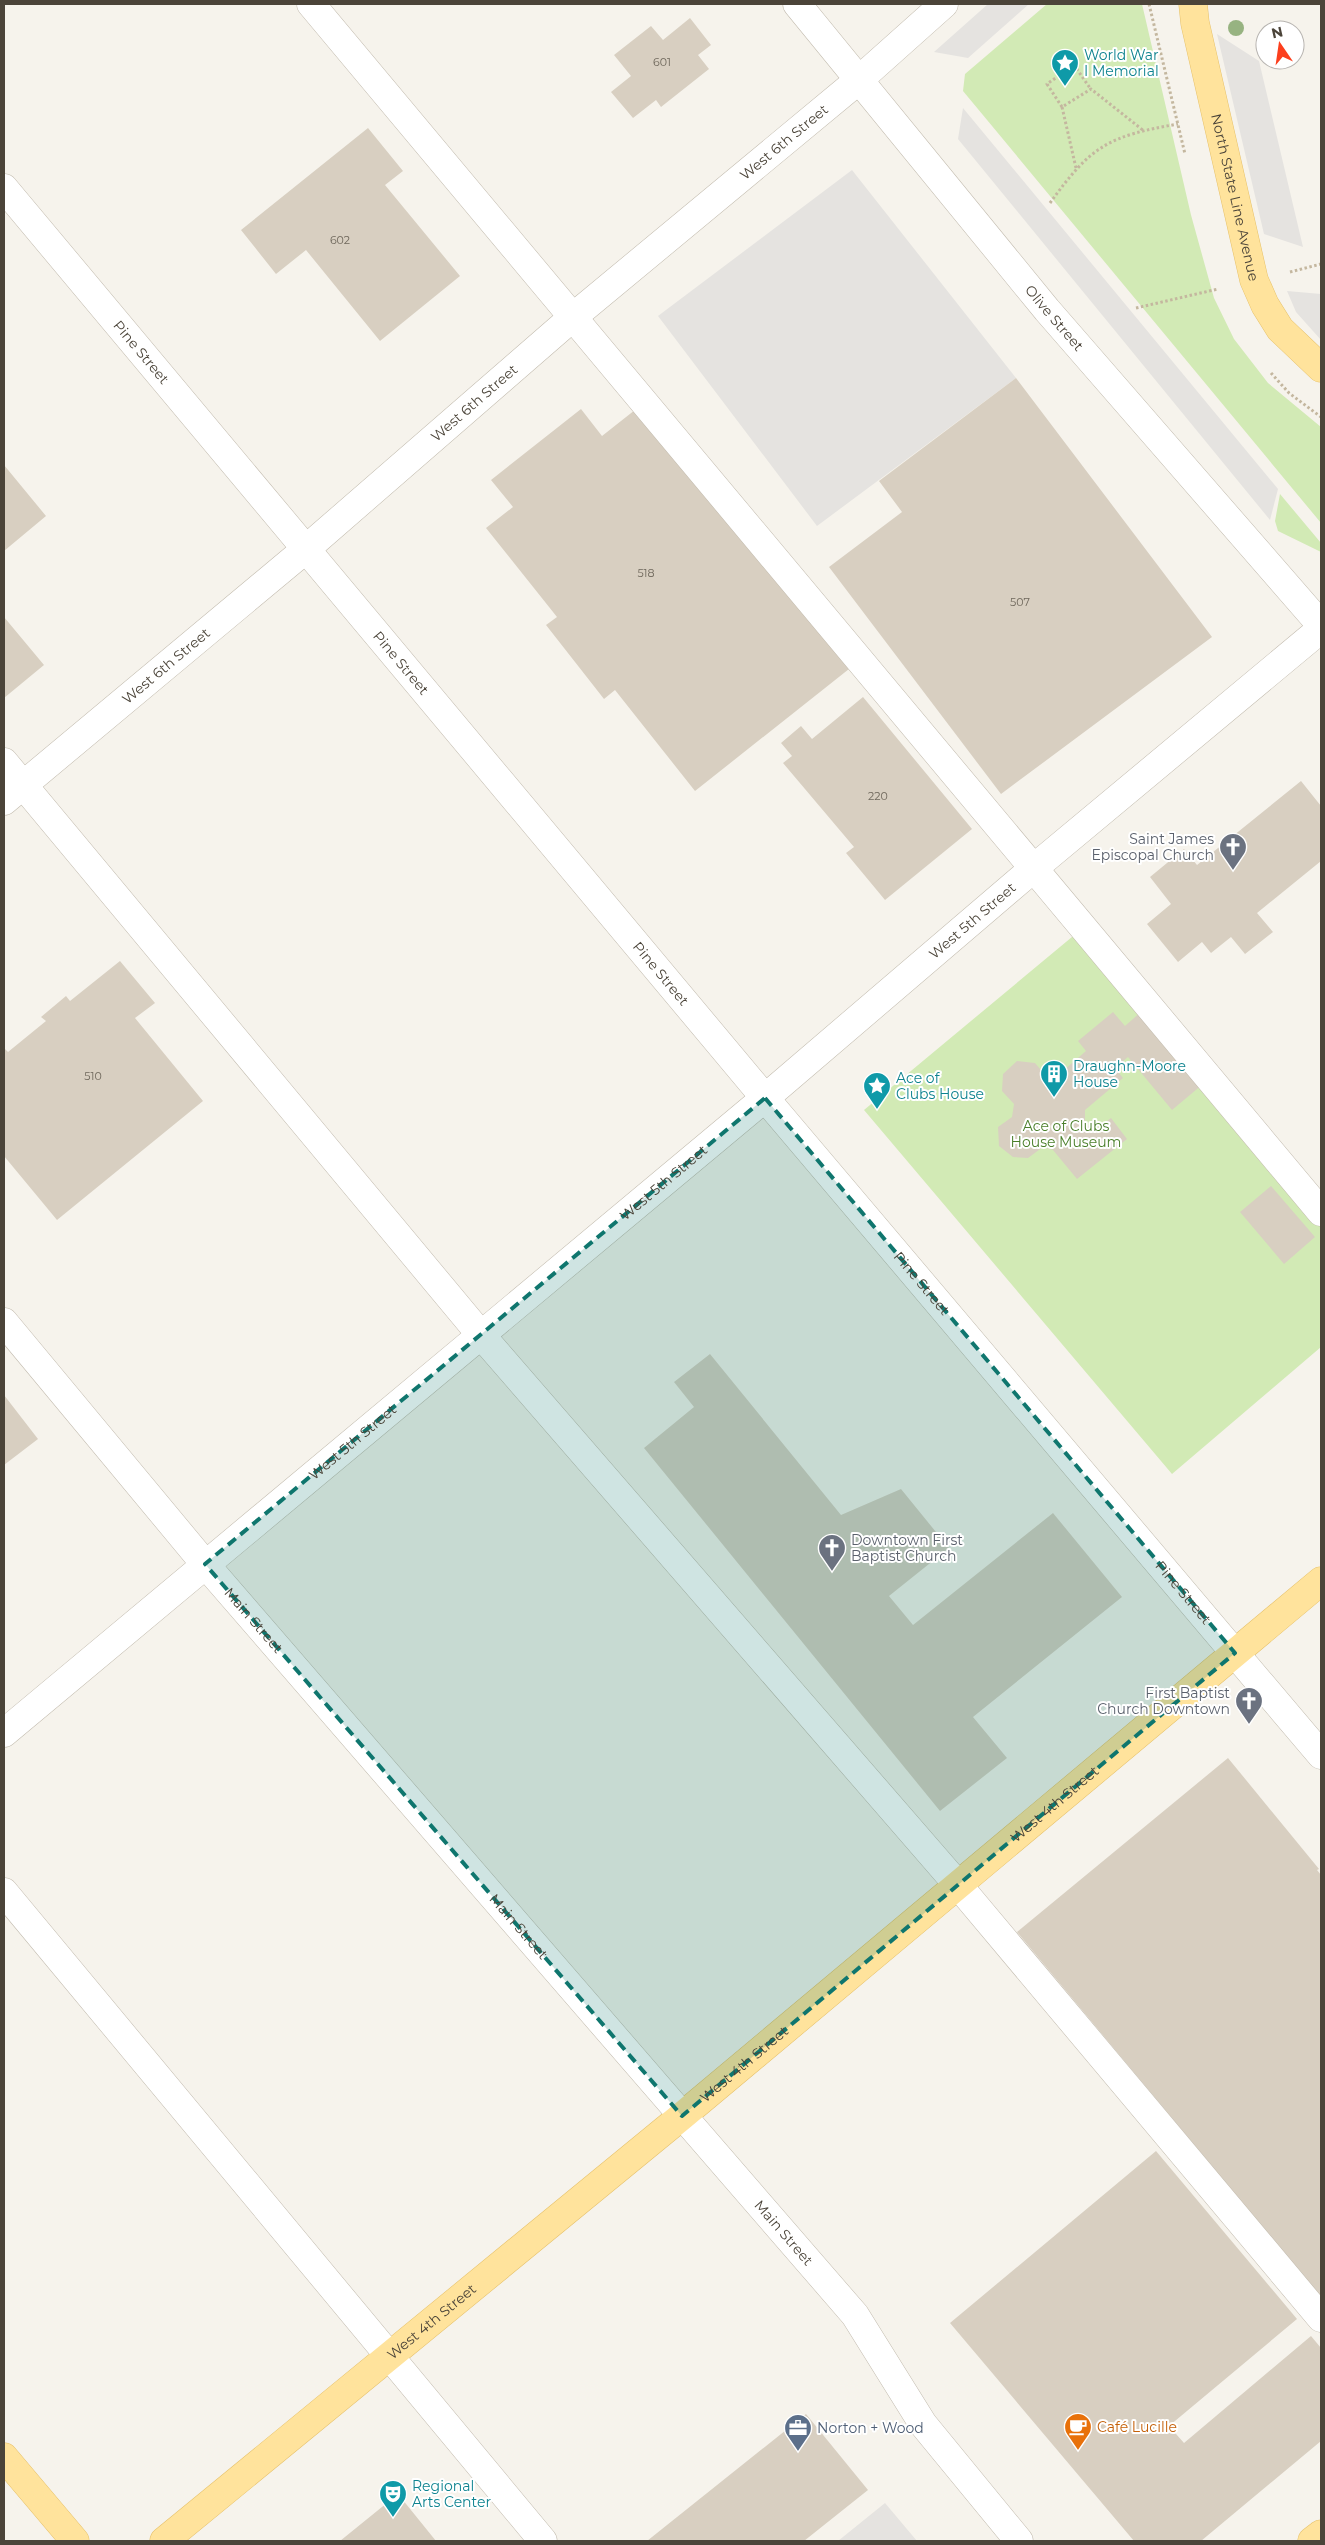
<svg xmlns="http://www.w3.org/2000/svg" width="1325" height="2545" font-family="Montserrat,sans-serif">
<style>
.green{fill:#d2eab5}
.parking{fill:#e5e3e0}
.building{fill:#d8cfc1}
.lines{fill:none;stroke-linecap:round;stroke-linejoin:round}
.minor-casing{stroke:#c2bbae;stroke-width:29}
.major-casing{stroke:#e6c16a;stroke-width:29}
.path{stroke:#c4b79f;stroke-width:3;stroke-dasharray:2.5 2.5;stroke-linecap:butt}
.minor{stroke:#fff;stroke-width:28}
.major{stroke:#ffe39c;stroke-width:28}
.tree{fill:#97b381}
.marked{fill:#0f766e;fill-opacity:0.2;stroke:#0f766e;stroke-width:4;stroke-dasharray:10 6;stroke-linejoin:round}
.labels{text-anchor:middle;stroke-width:4;stroke-linejoin:round;paint-order:stroke}
.number-label{font-size:11px;fill:#6e675b}
.culture-label{font-size:14px;fill:#0d838f;stroke:#fff;text-anchor:start}
.street-label{font-size:14px;fill:#4b4439;stroke:#fff}
.worship-label{font-size:14px;fill:#5b616d;stroke:#fff;text-anchor:end}
.park-label{font-size:14px;fill:#4a7f2a;stroke:#fff}
.food-label{font-size:14px;fill:#c56008;stroke:#fff;text-anchor:start}
.service-label{font-size:14px;fill:#4e5e75;stroke:#fff;text-anchor:start}
</style>
<rect width="100%" height="100%" fill="#f6f3ec"/>
<path class="green" d="M1047,4H1142L1191,215L1214,298L1234,339L1268,383L1321,427V523L963,91L965,74Z
M1280,494L1321,543V552L1278,531L1275,521Z
M1078,932L1321,1225V1347L1172,1474L864,1110Z"/>
<path class="parking" d="M988,4H1029L968,58L934,52Z
M1217,34L1259,61L1303,247L1264,234Z
M963,108L1278,489L1270,520L958,139Z
M852,170L1016,378L817,526L658,316Z
M1287,291L1321,294V340L1296,312Z
M885,2503L917,2541H838Z"/>
<path class="building" d="M690,18L711,45L698,55L709,69L661,107L656,100L633,118L611,92L631,76L614,55L651,26L663,40Z
M368,128L403,171L385,185L460,276L380,341L306,250L276,274L241,230Z
M1016,378L1212,637L1001,794L829,567L902,512L879,481Z
M640,406L849,669L695,791L615,690L604,699L546,625L557,617L486,528L513,507L491,480L581,409L602,436Z
M4,465L46,516L4,551Z
M4,617L44,665L4,698Z
M863,697L972,829L885,900L846,853L854,847L783,763L792,756L781,743L801,726L812,739Z
M1301,781L1321,806V861L1257,913L1273,932L1245,954L1231,937L1211,953L1202,942L1178,962L1147,924L1171,904L1150,877L1184,849L1197,865Z
M120,961L155,1003L135,1018L203,1101L57,1220L4,1156V1048L8,1052L46,1021L41,1017L66,996L70,1001Z
M1142,1011L1203,1084L1172,1110L1128,1057L1115,1068L1123,1078L1085,1110V1121L1093,1131L1111,1118L1127,1139L1077,1179L1053,1150L1043,1147L1028,1158L1013,1157L999,1146L998,1127L1012,1117L1014,1104L1002,1091L1003,1074L1017,1061L1035,1063L1046,1076H1057L1086,1051L1078,1041L1113,1012L1125,1026Z
M1271,1186L1315,1237L1284,1264L1240,1212Z
M710,1354L841,1515L901,1489L949,1548L889,1596L913,1625L1053,1513L1122,1597L973,1717L1007,1758L940,1811L644,1448L694,1407L674,1382Z
M4,1395L38,1439L4,1465Z
M1228,1758L1319,1869L1317,1870L1321,1875V2297L1017,1932Z
M1156,2151L1297,2319L1169,2426L1184,2443L1311,2336L1321,2348V2441L1201,2541H1134L950,2323Z
M806,2414L868,2490L804,2541H647Z
M398,2494L436,2541H340Z"/>
<g class="lines">
<defs>
<g id="minor">
<path d="M311,4L1321,1212"/>
<path id="s1" d="M797,4L1047,310L1321,625"/>
<path id="s2" d="M4,188L765,1098L1321,1755"/>
<path d="M4,762L481,1335L958,1885L1321,2318"/>
<path id="s3" d="M4,801L306,549L573,317L860,79L944,4"/>
<path id="s4" d="M4,1322L205,1564L855,2315L923,2424L1019,2541"/>
<path id="s5" d="M4,1733L765,1098L1034,868L1321,629"/>
<path d="M4,1892L543,2541"/>
</g>
<g id="major">
<path id="s6" d="M1193,4L1195,23L1254,280L1265,305L1280,329L1321,368"/>
<path d="M4,2457L75,2541"/>
<path id="s7" d="M164,2541L682,2116L1321,1581"/>
<path d="M1312,2541L1321,2534"/>
</g>
</defs>
<use href="#minor" class="minor-casing"/>
<use href="#major" class="major-casing"/>
<path class="path" d="M1149,4L1185,154
M1062,107L1047,84L1074,65L1090,88
M1076,168L1062,107L1091,89L1144,131
M1050,203C1091,146 1108,136 1178,124
M1290,272L1321,264
M1136,308L1218,289
M1271,373L1289,393L1321,417"/>
<use href="#minor" class="minor"/>
<use href="#major" class="major"/>
</g>
<circle class="tree" cx="1236" cy="28" r="8"/>
<path class="marked" d="M765,1098L1235,1653L682,2116L205,1564Z"/>
<defs>
<symbol id="sight-pin" viewBox="-11 -11 22 30"><path d="M0 17L-7.5 6A9.5 9.5 0 1 1 7.5 6Z" fill="#0f9aa8" stroke="#fff"/><path d="M0-6L1.8-2.2L6-1.7L2.9 1.2L3.7 5.4L0 3.3L-3.7 5.4L-2.9 1.2L-6-1.7L-1.8-2.2Z" fill="#fff"/></symbol>
<symbol id="church-pin" viewBox="-11 -11 22 30"><path d="M0 17L-7.5 6A9.5 9.5 0 1 1 7.5 6Z" fill="#6b7280" stroke="#fff"/><path d="M-1.2-6h2.4v3.5h3.3v2.4h-3.3V6h-2.4V-.1h-3.3v-2.4h3.3Z" fill="#fff"/></symbol>
<symbol id="building-pin" viewBox="-11 -11 22 30"><path d="M0 17L-7.5 6A9.5 9.5 0 1 1 7.5 6Z" fill="#0f9aa8" stroke="#fff"/><path d="M-4-6H4V6H1V3H-1V6H-4ZM-2.5-4.3h1.7v1.8h-1.7ZM.8-4.3h1.7v1.8H.8ZM-2.5-1h1.7V.8h-1.7ZM.8-1h1.7V.8H.8Z" fill="#fff"/></symbol>
<symbol id="cafe-pin" viewBox="-11 -11 22 30"><path d="M0 17L-7.5 6A9.5 9.5 0 1 1 7.5 6Z" fill="#e8710a" stroke="#fff"/><path d="M-5.5-4.5H6V0H3Q3 3.5 0 3.5H-2.5Q-5.5 3.5-5.5 0ZM3-3.2v2h1.7v-2ZM-6 4.5H4V6H-6Z" fill="#fff"/></symbol>
<symbol id="office-pin" viewBox="-11 -11 22 30"><path d="M0 17L-7.5 6A9.5 9.5 0 1 1 7.5 6Z" fill="#5c6f8a" stroke="#fff"/><path d="M-6-3h4V-5.5h4V-3h4V5H-6ZM-1-4.5V-3h2v-1.5ZM-6 0V1H6V0Z" fill="#fff"/></symbol>
<symbol id="theatre-pin" viewBox="-11 -11 22 30"><path d="M0 17L-7.5 6A9.5 9.5 0 1 1 7.5 6Z" fill="#0f9aa8" stroke="#fff"/><path d="M-5-5.5Q0-4 5-5.5V0Q5 5 0 6Q-5 5-5 0ZM-3.3-2.5H-1v1.5H-3.3ZM1-2.5H3.3v1.5H1ZM-2.8 1Q0 5.5 2.8 1Z" fill="#fff"/></symbol>
</defs>
<g fill-rule="evenodd">
<use href="#sight-pin" x="1049" y="47" width="32" height="43"/>
<use href="#church-pin" x="1217" y="831" width="32" height="43"/>
<use href="#building-pin" x="1038" y="1058" width="32" height="43"/>
<use href="#sight-pin" x="861" y="1070" width="32" height="43"/>
<use href="#church-pin" x="816" y="1532" width="32" height="43"/>
<use href="#church-pin" x="1233" y="1685" width="32" height="43"/>
<use href="#cafe-pin" x="1062" y="2411" width="32" height="43"/>
<use href="#office-pin" x="782" y="2412" width="32" height="43"/>
<use href="#theatre-pin" x="377" y="2478" width="32" height="43"/>
</g>
<g class="labels">
<g class="number-label">
<text x="662" y="66">601</text>
<text x="340" y="244">602</text>
<text x="646" y="577">518</text>
<text x="1020" y="606">507</text>
<text x="878" y="800">220</text>
<text x="93" y="1080">510</text>
</g>
<g class="culture-label">
<text x="1084" y="60">World War<tspan x="1084" dy="16">I Memorial</tspan></text>
<text x="1073" y="1071">Draughn-Moore<tspan x="1073" dy="16">House</tspan></text>
<text x="896" y="1083">Ace of<tspan x="896" dy="16">Clubs House</tspan></text>
<text x="412" y="2491">Regional<tspan x="412" dy="16">Arts Center</tspan></text>
</g>
<g class="street-label">
<text dy="5" stroke="none"><textPath href="#s3" startOffset="1021">West 6th Street</textPath></text>
<text dy="5" stroke="none"><textPath href="#s6" startOffset="198">North State Line Avenue</textPath></text>
<text dy="5" stroke="none"><textPath href="#s1" startOffset="406">Olive Street</textPath></text>
<text dy="5" stroke="none"><textPath href="#s2" startOffset="214">Pine Street</textPath></text>
<text dy="5" stroke="none"><textPath href="#s3" startOffset="616">West 6th Street</textPath></text>
<text dy="5" stroke="none"><textPath href="#s2" startOffset="619">Pine Street</textPath></text>
<text dy="5" stroke="none"><textPath href="#s3" startOffset="211">West 6th Street</textPath></text>
<text dy="5" stroke="none"><textPath href="#s5" startOffset="1264">West 5th Street</textPath></text>
<text dy="5" stroke="none"><textPath href="#s2" startOffset="1024">Pine Street</textPath></text>
<text dy="5" stroke="none"><textPath href="#s5" startOffset="859">West 5th Street</textPath></text>
<text dy="5" stroke="none"><textPath href="#s2" startOffset="1429">Pine Street</textPath></text>
<text dy="5" stroke="none"><textPath href="#s5" startOffset="454">West 5th Street</textPath></text>
<text dy="5" stroke="none"><textPath href="#s2" startOffset="1834">Pine Street</textPath></text>
<text dy="5" stroke="none"><textPath href="#s4" startOffset="389">Main Street</textPath></text>
<text dy="5" stroke="none"><textPath href="#s7" startOffset="1156">West 4th Street</textPath></text>
<text dy="5" stroke="none"><textPath href="#s4" startOffset="794">Main Street</textPath></text>
<text dy="5" stroke="none"><textPath href="#s7" startOffset="751">West 4th Street</textPath></text>
<text dy="5" stroke="none"><textPath href="#s4" startOffset="1199">Main Street</textPath></text>
<text dy="5" stroke="none"><textPath href="#s7" startOffset="346">West 4th Street</textPath></text>
</g>
<g class="worship-label">
<text x="1214" y="844">Saint James<tspan x="1214" dy="16">Episcopal Church</tspan></text>
<text x="851" y="1545" text-anchor="start">Downtown First<tspan x="851" dy="16">Baptist Church</tspan></text>
<text x="1230" y="1698">First Baptist<tspan x="1230" dy="16">Church Downtown</tspan></text>
</g>
<g class="park-label">
<text x="1066" y="1131">Ace of Clubs<tspan x="1066" dy="16">House Museum</tspan></text>
</g>
<g class="food-label">
<text x="1097" y="2432">Café Lucille</text>
</g>
<g class="service-label">
<text x="817" y="2433">Norton + Wood</text>
</g>
</g>
<rect width="1325" height="2545" fill="none" stroke="#4b4439" stroke-width="10"/>
<g transform="translate(1280 45) rotate(347)"><circle r="24" fill="#ffffff" stroke="#b7b4b0"/>
<path d="M0-4L9 19L0 12L-9 19Z" fill="#fc3f1d"/>
<text y="-8" font-size="14" font-weight="bold" text-anchor="middle" fill="#4b4439">N</text>
</g>
</svg>
